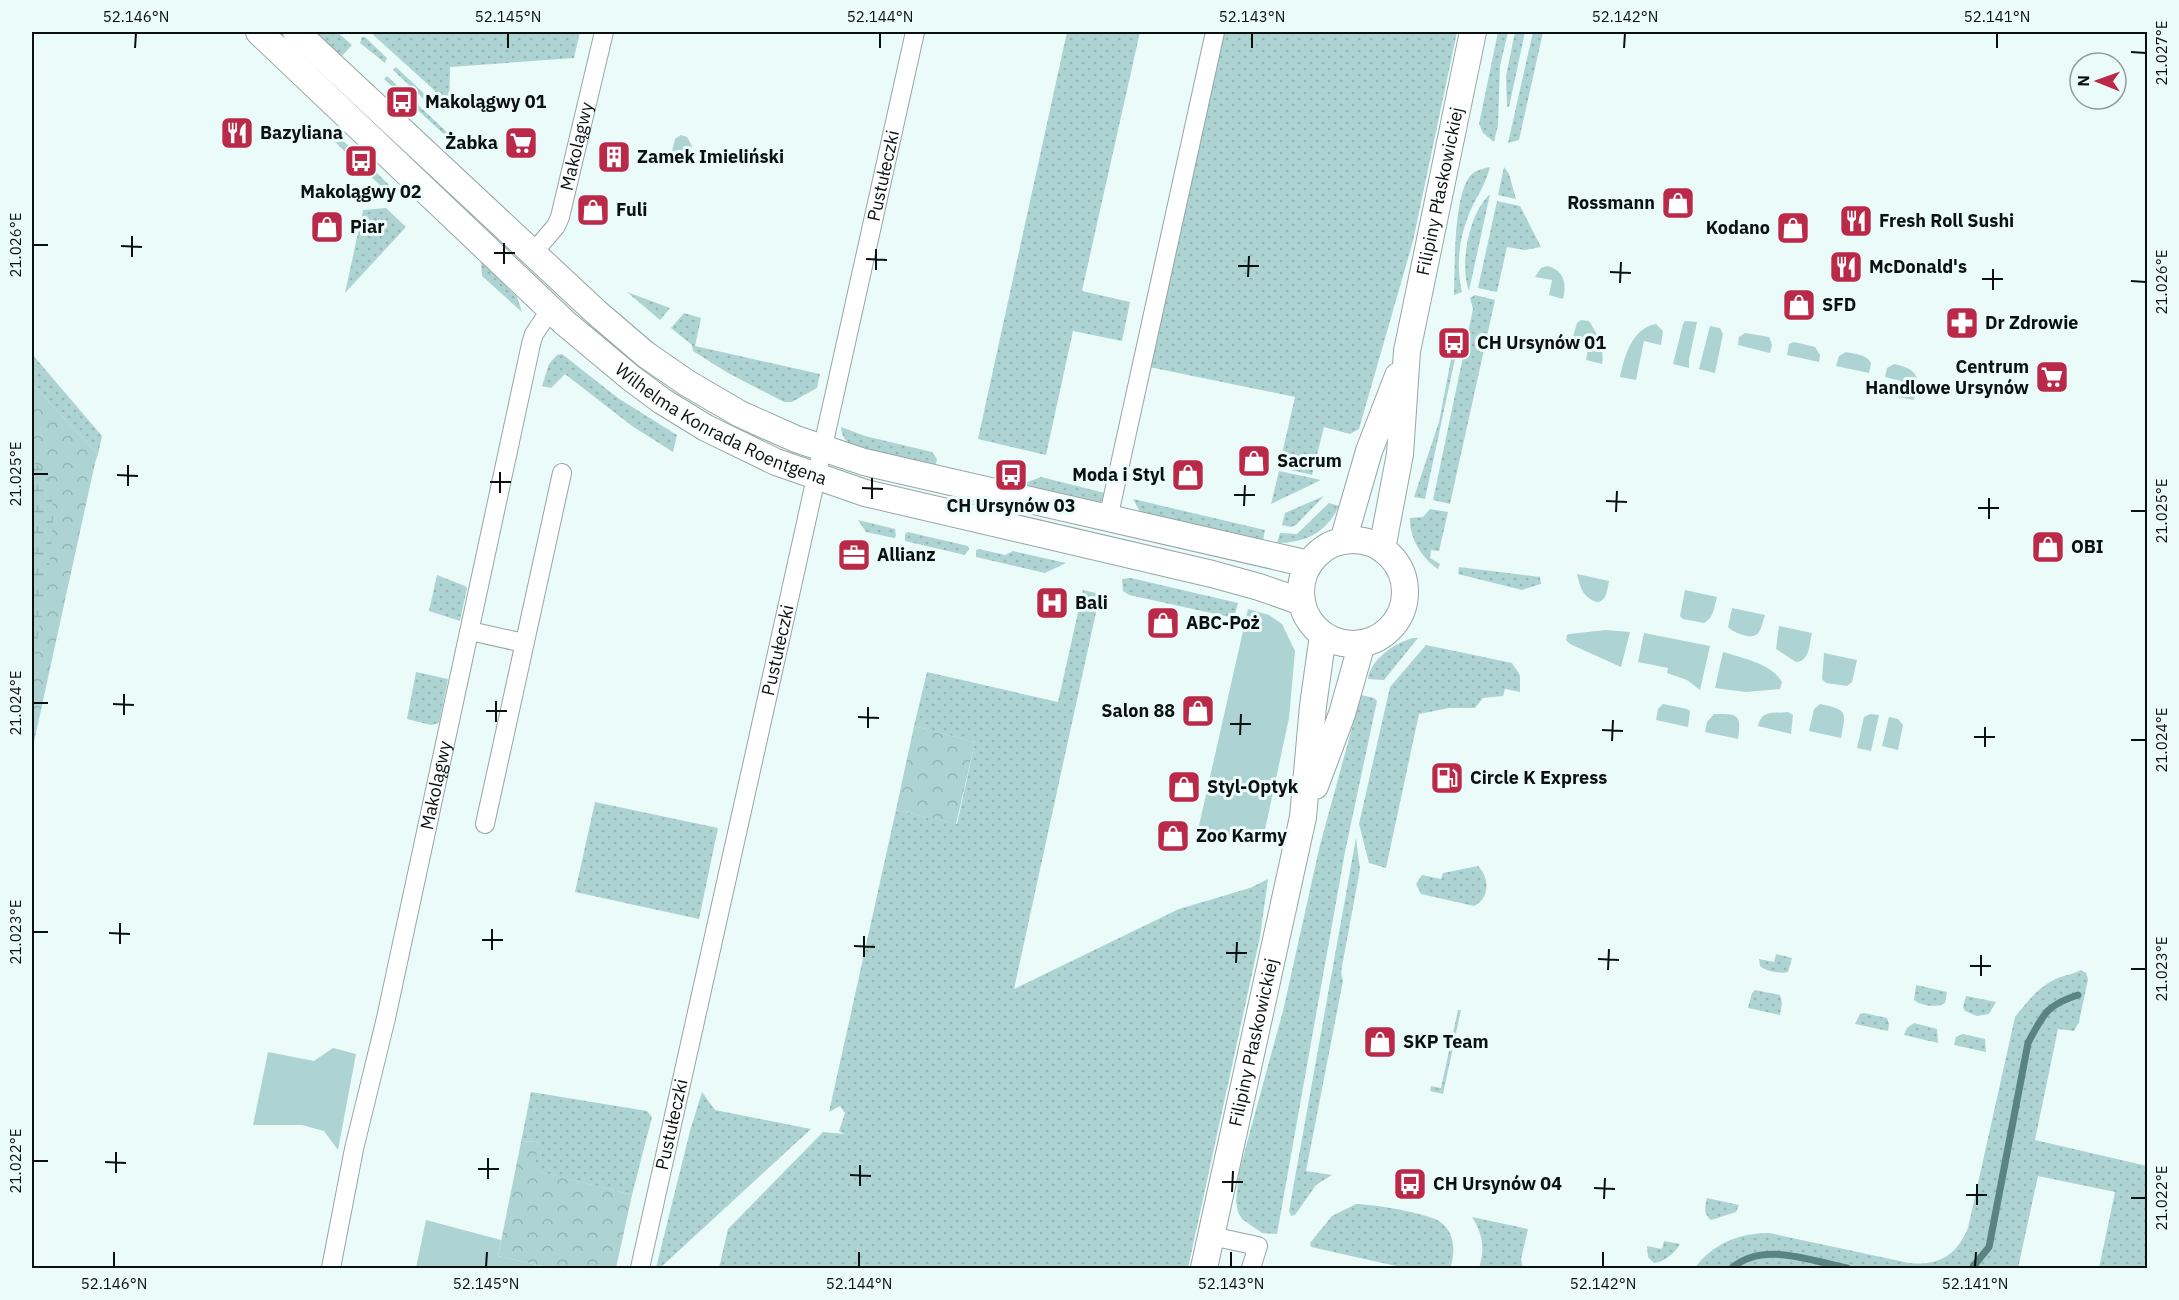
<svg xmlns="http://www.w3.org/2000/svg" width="2179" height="1300" font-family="'IBM Plex Sans',sans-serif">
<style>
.grass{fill:url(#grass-dots)}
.forest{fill:url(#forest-crowns)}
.wetland{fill:url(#wetland-marsh)}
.garden{fill:#add4d2}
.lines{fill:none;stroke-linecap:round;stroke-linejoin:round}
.stream{stroke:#598482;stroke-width:7}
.street-casing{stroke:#96a6a5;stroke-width:20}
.secondary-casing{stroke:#96a6a5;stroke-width:28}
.street{stroke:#fff;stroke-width:18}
.secondary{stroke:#fff;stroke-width:26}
.ticks{fill:none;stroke:#0b1010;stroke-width:2}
.labels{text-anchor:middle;stroke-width:6;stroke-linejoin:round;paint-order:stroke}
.poi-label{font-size:18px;font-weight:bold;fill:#0b1010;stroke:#eafbfa;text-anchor:start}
.street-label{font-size:18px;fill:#0b1010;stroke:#eafbfa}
.neatline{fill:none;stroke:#0b1010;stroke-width:2}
.ticks-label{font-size:15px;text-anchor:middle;fill:#0b1010}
</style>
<defs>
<pattern id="grass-dots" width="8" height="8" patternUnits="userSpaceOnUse" patternTransform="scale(1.5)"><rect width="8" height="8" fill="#add4d2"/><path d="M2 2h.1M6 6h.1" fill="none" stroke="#94b5b3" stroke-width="1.8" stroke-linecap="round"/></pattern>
<pattern id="forest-crowns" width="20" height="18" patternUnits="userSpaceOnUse" patternTransform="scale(1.5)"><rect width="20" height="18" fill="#add4d2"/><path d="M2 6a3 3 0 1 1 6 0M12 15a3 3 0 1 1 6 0" fill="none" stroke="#94b5b3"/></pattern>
<pattern id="wetland-marsh" width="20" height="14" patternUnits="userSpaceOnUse" patternTransform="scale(1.5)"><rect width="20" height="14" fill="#add4d2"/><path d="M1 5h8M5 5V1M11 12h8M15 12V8" fill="none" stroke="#94b5b3"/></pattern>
</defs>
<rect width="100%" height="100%" fill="#eafbfa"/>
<path class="grass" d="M315,32H337L352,45L341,57Z
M370,32H580L574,58L450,67L449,108L433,89Z
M1067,32H1140L1082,291L1130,302L1122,341L1073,331L1046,455L978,439Z
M1223,32H1457L1413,241L1359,429L1350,434L1324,427L1312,475L1279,467L1295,397L1149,367Z
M1498,32H1508L1500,66L1498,125L1494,142L1483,133L1479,124Z
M1515,32H1525L1509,107H1507L1506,76Z
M1533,32H1543L1519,140L1508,143Z
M362,37H365L387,58L385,63L360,43Z
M396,67L432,101L430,105L393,70Z
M387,76L465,149L461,150L384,79Z
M334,137H339L355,152L352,156L366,170L370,166L398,194L385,190L332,139Z
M1490,167C1486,182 1480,192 1473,205C1460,232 1455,263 1462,292L1454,295C1455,270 1453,191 1472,174C1477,170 1484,168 1490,167Z
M1504,167L1509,174L1516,199L1498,195Z
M1490,194L1469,291C1459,265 1469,213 1490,194Z
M1497,201L1520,206L1541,247L1525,250L1507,247L1497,292L1478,288Z
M386,208L406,227L345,293L363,210Z
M481,261L517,297L522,312L482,276Z
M627,292L670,308L660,320Z
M1475,295L1495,300L1450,504L1433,500L1473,309L1470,298Z
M684,313L701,318L695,346L820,374L817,388L792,402H784L728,373L693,351L692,345L671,328Z
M32,354L102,436L98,454L32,384Z
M562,354L618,398L677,435L673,452L632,426L565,374L551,388L542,386L549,364L557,355Z
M1452,354H1456L1425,499L1414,497L1439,422Z
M841,427L865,436L932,452L937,459L935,468L868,452L866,449C853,445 842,443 841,427Z
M1279,471L1321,480L1271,504Z
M1041,477L1109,494L1099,503L1024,489L1025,483Z
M1324,496L1296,525L1291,527L1282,525L1285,513Z
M1133,499L1265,530L1263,541L1146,515L1139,510Z
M1329,503L1339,506C1327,532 1306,543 1277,543L1280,533L1297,534Z
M1430,509L1448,512L1439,551L1431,550L1430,558L1440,564L1438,569C1422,559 1409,537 1410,518L1423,517Z
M858,520L895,529L896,536L894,538L866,532Z
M908,532L968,546L969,549L965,555L905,541V534Z
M979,549L1005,555L1013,551L1066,563L1045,573L976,557V550Z
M1459,567L1540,577L1541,584L1522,590L1458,574Z
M437,575L465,586L467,588L460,621L429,611Z
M1131,578L1238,603L1234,618L1129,595L1123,591L1122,579Z
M1083,590L1100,594L1014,989L1179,909L1250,888L1268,879L1260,937L1188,1268H719L728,1229L823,1132L844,1134L839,1131L845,1113L840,1106L829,1112L896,810L957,824L975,742L914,726L927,672L1058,702Z
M1413,638H1418L1384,680L1368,679C1371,659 1394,643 1413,638Z
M1426,645L1512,663L1520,675V692L1505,689L1503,696L1483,698L1475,708H1449L1419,714L1386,868L1369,863L1359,824L1390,687Z
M416,672L448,679L439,723L431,725L407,719Z
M1361,695L1374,698L1377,701L1345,852L1277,1234L1262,1233L1242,1219L1238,1212L1236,1201L1239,1172L1283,1011L1320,845Z
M595,802L718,828L699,919L575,892Z
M1356,838L1360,869L1341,972L1343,981L1306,1171L1332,1175L1316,1185L1295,1215L1291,1216L1289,1211Z
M1478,866C1490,878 1490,898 1474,906L1421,894L1416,884L1422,875L1441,879L1443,873Z
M1776,954L1792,958L1788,972C1781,974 1765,971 1760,966L1759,959L1774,962Z
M2081,970L2086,973L2088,979L2079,1022L2074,1031L2058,1029L2035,1140L2147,1166V1268H2099L2115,1192L2038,1176L2018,1268H1695C1712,1244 1739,1233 1769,1233L1909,1263C1939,1266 1956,1256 1968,1228L2015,1017C2027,1002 2039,986 2058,978C2066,975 2074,974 2081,970Z
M1916,985L1947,992L1945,1003C1938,1008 1921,1006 1914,1000Z
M1755,990L1780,995L1782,1003L1780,1015L1748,1008L1752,993Z
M1966,996L1996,1002L1989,1014L1977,1016L1965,1011L1963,1007Z
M1458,1010H1461L1443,1094L1430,1091L1431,1086L1441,1088Z
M1864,1013L1887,1018L1889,1024L1888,1031L1855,1024L1860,1014Z
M1914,1023L1937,1029L1938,1043L1904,1035L1907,1028Z
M1963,1034L1985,1039L1986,1052L1954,1045L1956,1037Z
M531,1092L647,1111L652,1117L632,1195L533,1170L539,1141L521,1142Z
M702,1092L715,1110L811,1129L660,1268H656L690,1131Z
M1707,1198L1739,1205L1736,1212L1711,1220C1703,1213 1705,1207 1707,1198Z
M1356,1204C1372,1204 1426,1213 1439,1221C1455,1231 1456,1253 1450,1268H1405L1311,1247L1310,1243L1332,1216Z
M1472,1217L1528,1229L1521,1259L1523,1268H1479C1485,1249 1483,1234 1472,1217Z
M1664,1241L1680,1244C1675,1253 1664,1262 1654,1263L1648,1257L1647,1246L1662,1249Z"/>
<path class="forest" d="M32,384L98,454L95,463L32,751Z
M914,726L975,742L956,824L896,810Z
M539,1141L534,1170L632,1195L616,1268H551L498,1256L521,1142Z"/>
<path class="wetland" d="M32,462C35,464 41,466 43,470C68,502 38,629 32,671Z"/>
<path class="garden" d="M681,135L687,137L692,146L688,161L681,165L675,163L671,155L675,139Z
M1547,266C1564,270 1567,283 1563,299L1549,295L1552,280L1535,277L1541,268Z
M1581,320L1589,321C1597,333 1605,349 1602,364L1586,360L1589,344L1572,340L1577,323Z
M1685,321L1697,322L1689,360V368L1673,364L1683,324Z
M1656,324L1663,331L1661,345L1644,341L1636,380L1620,377C1624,357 1632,328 1656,324Z
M1710,326L1720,328L1723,334L1715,373L1699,369Z
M1745,333L1769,337L1772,345L1770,353L1738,345L1739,337Z
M1794,342L1815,347L1820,355L1819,362L1787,355L1789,344Z
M1846,352C1855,354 1866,354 1871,363L1869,373L1836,366L1839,356Z
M1894,364C1921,370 1919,378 1914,400L1898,397L1901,381L1885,377L1887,368Z
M1577,574L1609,581C1607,590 1607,601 1597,602C1583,598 1580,587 1577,574Z
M1685,590L1717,597C1714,607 1714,618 1704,623L1683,619L1680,616Z
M1732,608L1765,615C1760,631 1760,641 1740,634C1735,632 1732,631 1728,627Z
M1248,609L1269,615L1282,624L1295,651L1289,718L1262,844L1198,830Z
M1779,626L1812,633C1809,645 1810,661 1796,662L1776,649Z
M1606,630L1630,632L1621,667L1570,644L1566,640L1567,635L1569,634Z
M1644,633L1710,646L1700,690L1687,680L1667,673L1668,668L1638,662Z
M1723,652C1742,658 1771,663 1782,682L1780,689L1746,692L1715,688Z
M1824,653L1857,660L1852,682L1847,686L1826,683L1822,679Z
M1663,704L1687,709L1690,711L1688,727L1656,720L1658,709Z
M1820,704C1848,710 1846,711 1841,738L1809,731L1814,709Z
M1788,712L1793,715L1791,734L1758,726C1762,709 1774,714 1788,712Z
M1714,714C1737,714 1742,713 1738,739L1705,732L1707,722Z
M1870,714L1879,715L1871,751L1857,748L1864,717Z
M1889,717L1898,719L1903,725L1898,750L1882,746Z
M333,1048L356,1054L338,1150L324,1131L302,1125H253L268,1052L314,1061Z
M426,1220L501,1240L498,1256L551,1268H416Z"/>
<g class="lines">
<path class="stream" d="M1732,1268C1763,1241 1811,1261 1847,1268
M1972,1268L1989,1247L2028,1043C2043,1015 2046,1005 2078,995"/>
<defs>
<g id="street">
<path id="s1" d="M533,253L556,226L560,217L604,32"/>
<path d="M1108,519L1215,32"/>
<path d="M470,631L524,643"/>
<path d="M485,824L562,473"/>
<path d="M1211,1236L1258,1246L1251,1268"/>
<path id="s2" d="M331,1268L354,1149L386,1018L531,344L534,334L551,309"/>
<path id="s3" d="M640,1268C731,856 825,444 915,32"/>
</g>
<g id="secondary">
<path id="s4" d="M259,32L565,323L631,378L662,401L706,428L776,462L865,493L1212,574L1259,587L1302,602"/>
<path d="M296,32L596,312L645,354L687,383L740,414L796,439L864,462L1309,564"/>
<circle cx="1353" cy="592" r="52"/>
<path d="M1343,541L1369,451L1398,376"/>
<path id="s5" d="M1382,549L1400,454L1407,351L1473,32"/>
<path d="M1315,786L1342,714L1362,643"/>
<path id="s6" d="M1204,1268L1303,817L1313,706L1323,635"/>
</g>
</defs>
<use href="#street" class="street-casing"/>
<use href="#secondary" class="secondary-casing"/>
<use href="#street" class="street"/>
<use href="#secondary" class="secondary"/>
</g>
<path class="ticks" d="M135,48L136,33M508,48V33M880,48V33M1252,48V33M1624,48L1625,33M1997,48V33M2131,52L2146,53M33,245H48M121,246L142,247M494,253H515M132,257V236M866,259L887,260M504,264V243M1238,266H1259M876,270V249M1610,272L1631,273M1248,277L1249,256M1982,279H2003M2131,281L2146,282M1620,283L1621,262M1993,290V269M33,474H48M117,475L138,476M490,482H511M128,486V465M862,488L883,489M500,493V472M1234,495H1255M872,499V478M1606,501L1627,502M1244,506L1245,485M1978,508H1999M2131,511H2146M1616,512L1617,491M1989,519V498M33,703H48M113,704L134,705M486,711H507M124,715V694M858,717L879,718M496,722V701M1230,724H1251M868,728V707M1602,730L1623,731M1240,735L1241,714M1974,737H1995M2131,740H2146M1612,741L1613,720M1985,747V727M33,932H48M109,933L130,934M482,940H503M120,944V923M854,946L875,947M492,950V929M1226,953H1247M864,957V936M1598,959L1619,960M1236,963L1237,942M1970,966H1991M2131,969H2146M1608,970L1609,949M1981,976V955M33,1161H48M105,1162L126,1163M478,1169H499M116,1173V1152M850,1175L871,1176M488,1179V1158M1222,1182H1243M860,1186V1165M1594,1188L1615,1189M1232,1192L1233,1171M1966,1195H1987M2131,1198H2146M1604,1199L1605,1178M1977,1205V1184M114,1267V1252M486,1267L487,1252M859,1267V1252M1231,1267V1252M1603,1267V1252M1975,1267L1976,1252"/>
<defs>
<symbol id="bus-square" viewBox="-11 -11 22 22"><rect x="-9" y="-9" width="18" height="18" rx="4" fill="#ba2947" stroke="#eafbfa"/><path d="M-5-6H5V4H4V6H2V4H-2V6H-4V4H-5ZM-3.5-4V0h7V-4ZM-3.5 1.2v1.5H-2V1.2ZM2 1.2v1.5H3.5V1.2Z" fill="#fff"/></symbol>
<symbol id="restaurant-square" viewBox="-11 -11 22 22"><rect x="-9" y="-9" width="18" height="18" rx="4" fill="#ba2947" stroke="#eafbfa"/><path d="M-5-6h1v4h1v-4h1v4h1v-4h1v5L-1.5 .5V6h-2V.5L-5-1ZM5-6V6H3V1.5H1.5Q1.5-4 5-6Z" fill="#fff"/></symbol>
<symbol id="supermarket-square" viewBox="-11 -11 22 22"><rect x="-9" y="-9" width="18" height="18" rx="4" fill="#ba2947" stroke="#eafbfa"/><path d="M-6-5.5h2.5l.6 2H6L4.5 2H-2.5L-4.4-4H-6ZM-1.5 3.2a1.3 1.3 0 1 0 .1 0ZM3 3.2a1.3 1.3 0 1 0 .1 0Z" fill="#fff"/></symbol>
<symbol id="building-square" viewBox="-11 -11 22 22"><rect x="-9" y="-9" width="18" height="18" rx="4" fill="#ba2947" stroke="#eafbfa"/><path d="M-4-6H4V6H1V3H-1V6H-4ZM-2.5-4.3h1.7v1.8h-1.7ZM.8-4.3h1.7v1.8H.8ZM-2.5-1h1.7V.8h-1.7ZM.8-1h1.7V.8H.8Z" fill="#fff"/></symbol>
<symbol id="shop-square" viewBox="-11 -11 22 22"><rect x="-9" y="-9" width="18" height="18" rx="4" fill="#ba2947" stroke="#eafbfa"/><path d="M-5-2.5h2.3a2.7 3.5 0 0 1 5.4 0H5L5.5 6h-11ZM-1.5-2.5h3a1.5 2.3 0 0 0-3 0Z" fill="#fff"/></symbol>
<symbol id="pharmacy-square" viewBox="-11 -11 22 22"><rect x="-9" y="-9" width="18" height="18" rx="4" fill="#ba2947" stroke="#eafbfa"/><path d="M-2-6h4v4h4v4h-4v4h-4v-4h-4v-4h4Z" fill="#fff"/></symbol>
<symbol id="office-square" viewBox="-11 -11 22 22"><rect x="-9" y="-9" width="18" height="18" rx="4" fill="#ba2947" stroke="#eafbfa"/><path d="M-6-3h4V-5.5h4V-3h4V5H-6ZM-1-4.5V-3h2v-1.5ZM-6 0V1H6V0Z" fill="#fff"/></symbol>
<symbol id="hospital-square" viewBox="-11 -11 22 22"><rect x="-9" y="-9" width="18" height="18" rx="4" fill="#ba2947" stroke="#eafbfa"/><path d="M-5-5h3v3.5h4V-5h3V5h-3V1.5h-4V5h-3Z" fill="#fff"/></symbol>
<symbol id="fuel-square" viewBox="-11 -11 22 22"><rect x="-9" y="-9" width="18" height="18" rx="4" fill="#ba2947" stroke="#eafbfa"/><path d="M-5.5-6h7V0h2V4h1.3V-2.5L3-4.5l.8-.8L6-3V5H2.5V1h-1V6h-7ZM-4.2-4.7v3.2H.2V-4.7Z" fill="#fff"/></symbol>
</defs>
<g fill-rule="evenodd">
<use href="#bus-square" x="383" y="83" width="38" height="38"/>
<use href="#restaurant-square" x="218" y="114" width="38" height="38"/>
<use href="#supermarket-square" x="502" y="124" width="38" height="38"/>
<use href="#building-square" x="595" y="138" width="38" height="38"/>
<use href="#bus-square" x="342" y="142" width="38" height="38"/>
<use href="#shop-square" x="1659" y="184" width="38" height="38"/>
<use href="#shop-square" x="574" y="191" width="38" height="38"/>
<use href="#restaurant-square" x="1837" y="202" width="38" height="38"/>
<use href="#shop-square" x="308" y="208" width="38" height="38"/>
<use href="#shop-square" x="1774" y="209" width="38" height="38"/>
<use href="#restaurant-square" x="1827" y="248" width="38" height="38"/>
<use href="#shop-square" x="1780" y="286" width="38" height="38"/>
<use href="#pharmacy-square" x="1943" y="304" width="38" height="38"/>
<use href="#bus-square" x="1435" y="324" width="38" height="38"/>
<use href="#supermarket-square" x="2033" y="358" width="38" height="38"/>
<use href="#shop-square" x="1235" y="442" width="38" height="38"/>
<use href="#bus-square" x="992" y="456" width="38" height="38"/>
<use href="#shop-square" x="1169" y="456" width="38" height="38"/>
<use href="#shop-square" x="2029" y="528" width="38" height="38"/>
<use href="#office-square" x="835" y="536" width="38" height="38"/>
<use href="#hospital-square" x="1033" y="584" width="38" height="38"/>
<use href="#shop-square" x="1144" y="604" width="38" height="38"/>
<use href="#shop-square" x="1179" y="692" width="38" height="38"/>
<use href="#fuel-square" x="1428" y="759" width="38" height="38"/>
<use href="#shop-square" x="1165" y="768" width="38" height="38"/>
<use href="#shop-square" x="1154" y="817" width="38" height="38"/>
<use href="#shop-square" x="1361" y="1023" width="38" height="38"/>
<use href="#bus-square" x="1391" y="1165" width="38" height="38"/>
</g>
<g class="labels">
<g class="poi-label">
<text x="425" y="108">Makolągwy 01</text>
<text x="260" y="139">Bazyliana</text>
<text x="498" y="149" text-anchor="end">Żabka</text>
<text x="637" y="163">Zamek Imieliński</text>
<text x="361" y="198" text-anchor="middle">Makolągwy 02</text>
<text x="1655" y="209" text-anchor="end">Rossmann</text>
<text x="616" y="216">Fuli</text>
<text x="1879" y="227">Fresh Roll Sushi</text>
<text x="350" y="233">Piar</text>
<text x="1770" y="234" text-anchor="end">Kodano</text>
<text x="1869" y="273">McDonald's</text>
<text x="1822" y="311">SFD</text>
<text x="1985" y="329">Dr Zdrowie</text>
<text x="1477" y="349">CH Ursynów 01</text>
<text x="2029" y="373" text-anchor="end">Centrum<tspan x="2029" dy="21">Handlowe Ursynów</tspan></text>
<text x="1277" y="467">Sacrum</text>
<text x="1165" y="481" text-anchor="end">Moda i Styl</text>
<text x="1011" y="512" text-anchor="middle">CH Ursynów 03</text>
<text x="2071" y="553">OBI</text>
<text x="877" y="561">Allianz</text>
<text x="1075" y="609">Bali</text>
<text x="1186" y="629">ABC-Poż</text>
<text x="1175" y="717" text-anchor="end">Salon 88</text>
<text x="1470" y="784">Circle K Express</text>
<text x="1207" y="793">Styl-Optyk</text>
<text x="1196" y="842">Zoo Karmy</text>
<text x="1403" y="1048">SKP Team</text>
<text x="1433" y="1190">CH Ursynów 04</text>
</g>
<g class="street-label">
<text dy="6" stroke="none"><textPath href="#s1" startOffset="118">Makolągwy</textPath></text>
<text dy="6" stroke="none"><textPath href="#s3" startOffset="1119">Pustułeczki</textPath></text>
<text dy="6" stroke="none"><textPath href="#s5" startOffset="363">Filipiny Płaskowickiej</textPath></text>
<text dy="6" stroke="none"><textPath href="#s4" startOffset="610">Wilhelma Konrada Roentgena</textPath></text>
<text dy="6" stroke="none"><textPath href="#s3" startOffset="633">Pustułeczki</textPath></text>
<text dy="6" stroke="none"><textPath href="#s2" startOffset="494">Makolągwy</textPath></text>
<text dy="6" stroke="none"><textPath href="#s6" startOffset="231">Filipiny Płaskowickiej</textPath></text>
<text dy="6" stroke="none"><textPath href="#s3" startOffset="147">Pustułeczki</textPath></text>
</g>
</g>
<rect width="2179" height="1300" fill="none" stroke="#eafbfa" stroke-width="66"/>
<g transform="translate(2098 81) rotate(271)"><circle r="28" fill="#eafbfa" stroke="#919d9c" stroke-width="1.5"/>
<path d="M0-4.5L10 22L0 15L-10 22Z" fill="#ba2947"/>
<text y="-9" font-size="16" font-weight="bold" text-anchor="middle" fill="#0b1010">N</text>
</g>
<rect x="33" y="33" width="2113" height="1234" class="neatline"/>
<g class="ticks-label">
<text x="136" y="22">52.146°N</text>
<text x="508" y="22">52.145°N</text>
<text x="880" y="22">52.144°N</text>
<text x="1252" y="22">52.143°N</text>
<text x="1625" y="22">52.142°N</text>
<text x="1997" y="22">52.141°N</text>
<text transform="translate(2162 53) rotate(-90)" y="5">21.027°E</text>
<text transform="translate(16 245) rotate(-90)" y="5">21.026°E</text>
<text transform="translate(2162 282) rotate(-90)" y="5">21.026°E</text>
<text transform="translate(16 474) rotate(-90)" y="5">21.025°E</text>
<text transform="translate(2162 511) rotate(-90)" y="5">21.025°E</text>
<text transform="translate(16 703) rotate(-90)" y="5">21.024°E</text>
<text transform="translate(2162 740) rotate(-90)" y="5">21.024°E</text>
<text transform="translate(16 932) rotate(-90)" y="5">21.023°E</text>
<text transform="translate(2162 969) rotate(-90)" y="5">21.023°E</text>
<text transform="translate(16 1161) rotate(-90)" y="5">21.022°E</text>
<text transform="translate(2162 1198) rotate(-90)" y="5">21.022°E</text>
<text x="114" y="1289">52.146°N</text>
<text x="486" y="1289">52.145°N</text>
<text x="859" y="1289">52.144°N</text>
<text x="1231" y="1289">52.143°N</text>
<text x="1603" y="1289">52.142°N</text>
<text x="1975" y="1289">52.141°N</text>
</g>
</svg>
